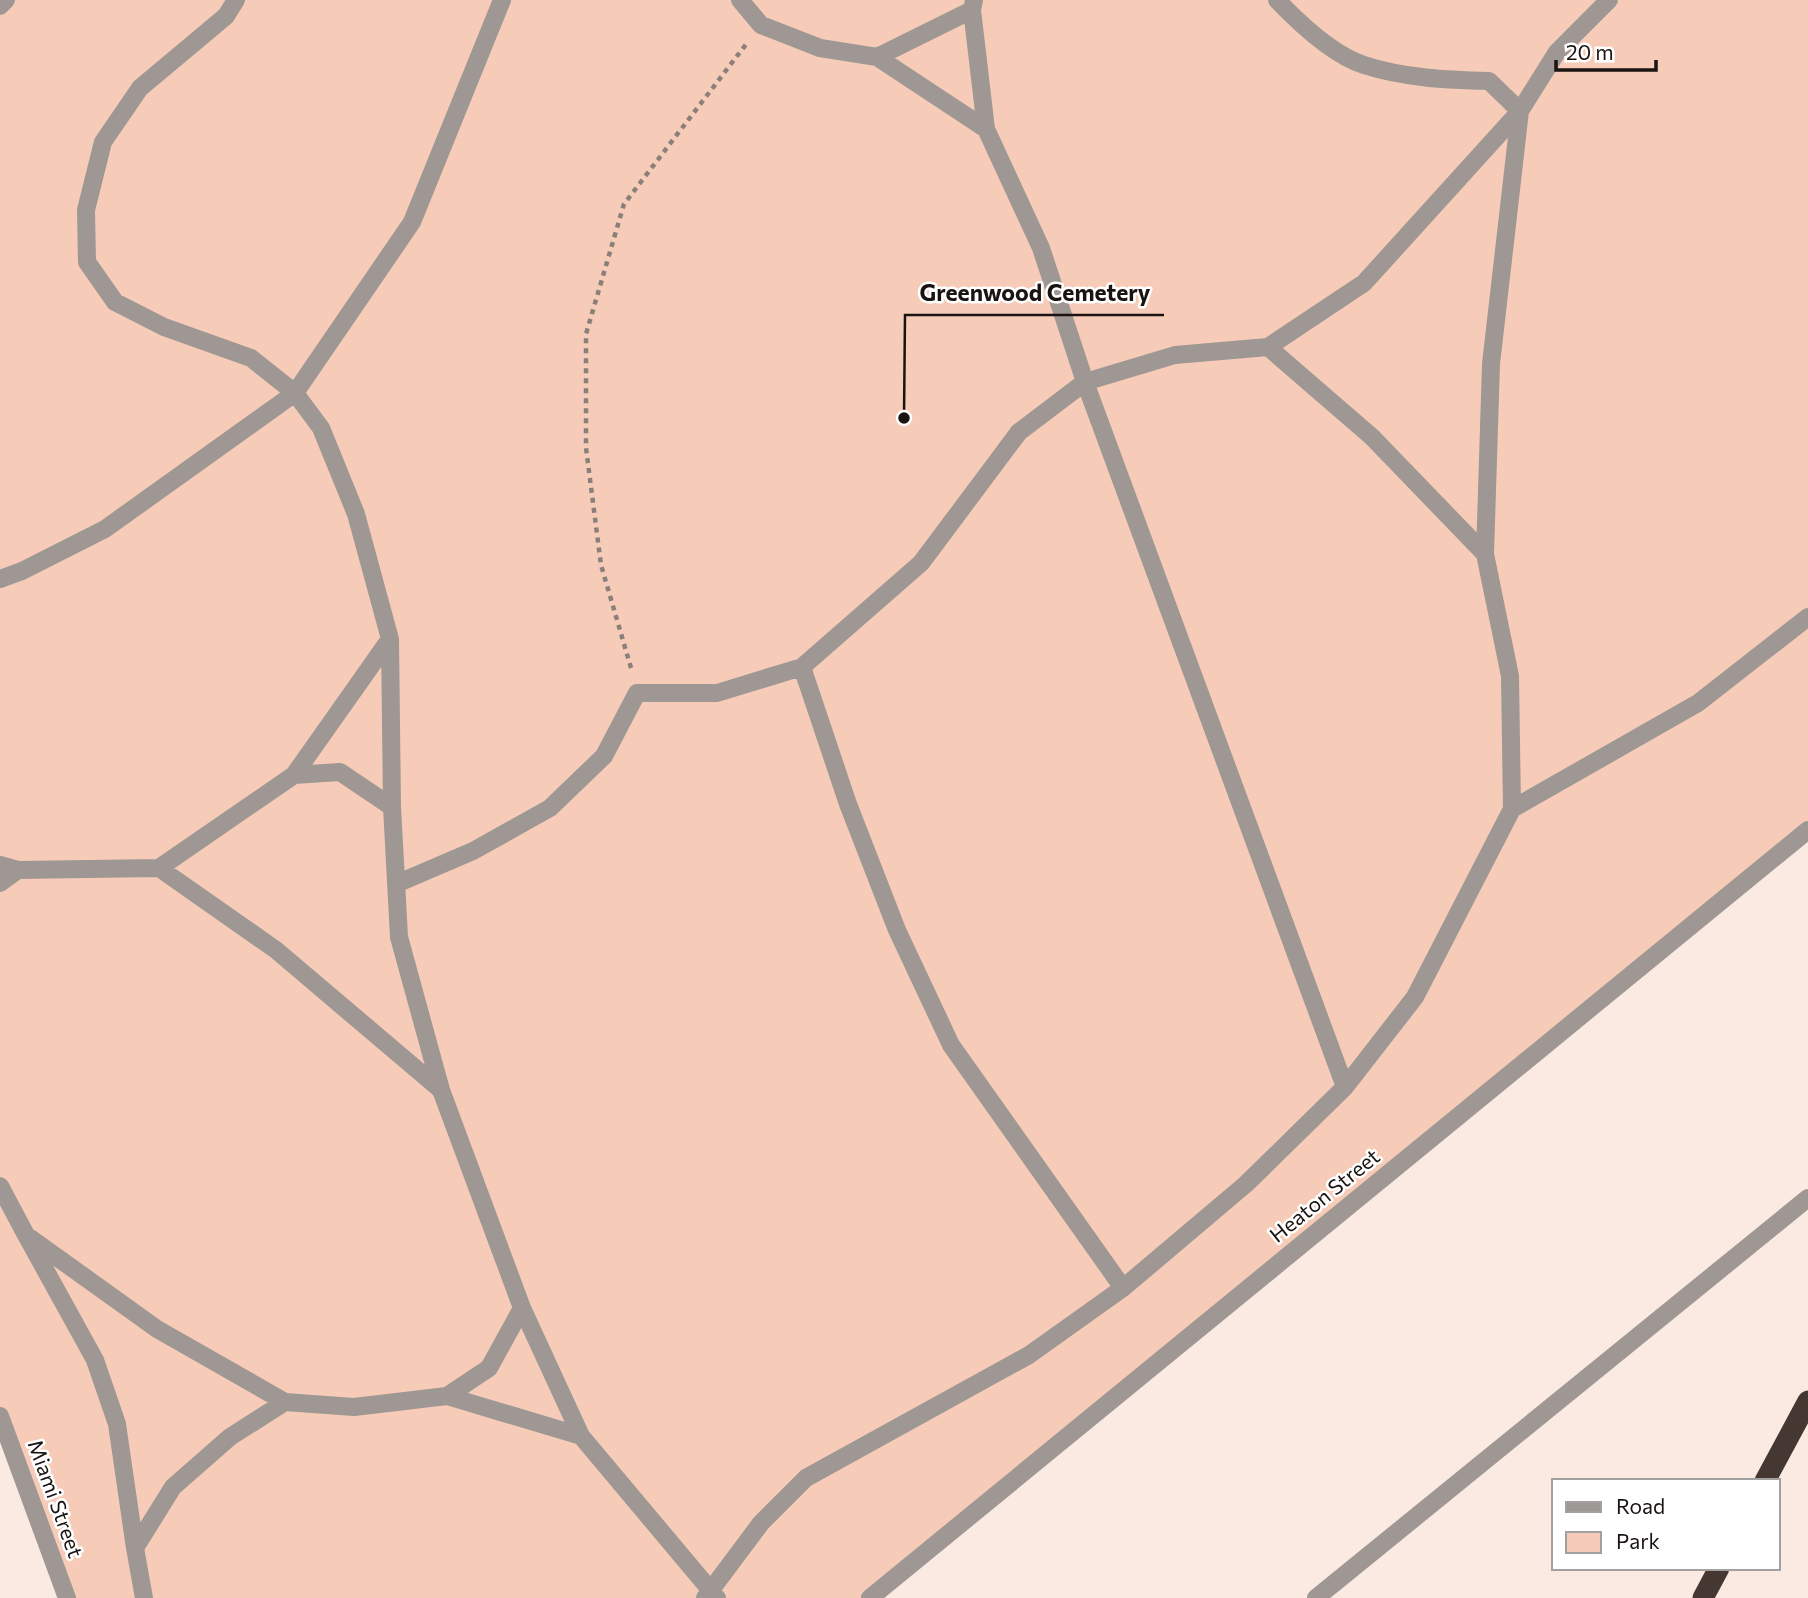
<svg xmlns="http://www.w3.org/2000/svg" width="1808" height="1598" font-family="Commissioner,sans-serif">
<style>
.green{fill:#f6ccb8}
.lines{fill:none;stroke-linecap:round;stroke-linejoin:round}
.path{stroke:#8b7f7a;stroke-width:4.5;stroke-dasharray:5 5;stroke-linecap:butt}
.minor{stroke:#9e9793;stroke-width:18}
.highway{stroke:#453832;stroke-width:21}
.labels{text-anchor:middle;stroke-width:5;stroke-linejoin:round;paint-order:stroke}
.street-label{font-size:21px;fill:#191311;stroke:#fff}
.leader{fill:none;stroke:#191311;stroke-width:2.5}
.callout-dot{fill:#191311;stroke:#fff;stroke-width:2.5}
.callout-label{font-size:23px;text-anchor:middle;font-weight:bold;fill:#191311;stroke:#fff;stroke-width:5;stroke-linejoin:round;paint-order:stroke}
</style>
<rect width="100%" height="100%" fill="#fbeae2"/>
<path class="green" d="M6,0H1808V830L870,1598H67L0,1416V6Z"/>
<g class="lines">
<path class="path" d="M631,668L601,565L586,448V334L624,204L747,43"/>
<path class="minor" d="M236,0L226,16L140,88L103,142L86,210L87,262L115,302L164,327L251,358L295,393L321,428L356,514L390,639
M740,0L761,25L820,48L877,57
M0,6L6,0
M972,10L877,57L986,129L972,10L974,0
M986,129L1041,248L1085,382L1345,1087
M1268,347L1364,283L1520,111L1489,81C1447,80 1404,78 1364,65C1333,55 1299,23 1277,0
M0,579L22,571L105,529L295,393L412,222L502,0
M802,667L848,804L897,930L951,1045L1123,1288
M294,775L159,868L276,950L441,1090
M392,807L340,772L294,775L390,639L392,807L399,937L441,1090L522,1308
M1512,809L1698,703L1808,617
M0,865L18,870L159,868
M0,883L18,870
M396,884L473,851L550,808L604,756L637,693H717L802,667L921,563L1019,432L1085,382L1175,355L1268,347L1372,437L1485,554
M0,1186L26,1235
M285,1402L230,1437L173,1487L135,1548L117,1424L95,1360L26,1235L157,1329L285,1402L354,1407L447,1396
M0,1416L67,1598
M581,1436L447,1396L489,1368L522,1308L581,1436L717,1598
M135,1548L144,1598
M705,1598L761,1523L806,1478L1029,1355L1123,1288L1246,1184L1345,1087L1415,997L1512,809L1510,676L1485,554L1491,364L1520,111L1557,52L1609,0
M870,1598L1808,830
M1316,1598L1808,1198"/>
<path class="highway" d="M1765,1481L1808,1401
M1703,1598L1719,1568"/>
</g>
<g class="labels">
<g class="street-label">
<text transform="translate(1325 1196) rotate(-39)" y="7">Heaton Street</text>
<text transform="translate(55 1499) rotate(70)" y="7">Miami Street</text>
</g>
</g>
<path class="leader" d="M904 418L905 315H1164"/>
<circle class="callout-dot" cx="904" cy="418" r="7"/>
<g class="callout-label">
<text x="1035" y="301">Greenwood Cemetery</text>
</g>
<rect x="1552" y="1479" width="228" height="91" fill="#ffffff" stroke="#a3a1a0" stroke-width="2"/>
<rect x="1566" y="1502" width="35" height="10" fill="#9e9793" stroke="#a3a1a0" stroke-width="2"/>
<text x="1616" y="1514" font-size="21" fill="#191311">Road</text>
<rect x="1566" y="1532" width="35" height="21" fill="#f6ccb8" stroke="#a3a1a0" stroke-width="2"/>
<text x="1616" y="1549" font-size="21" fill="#191311">Park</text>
<path d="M1556 60v10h100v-10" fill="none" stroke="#191311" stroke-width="3.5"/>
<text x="1566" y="60" font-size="21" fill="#191311" stroke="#ffffff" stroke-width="5" paint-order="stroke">20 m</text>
</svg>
